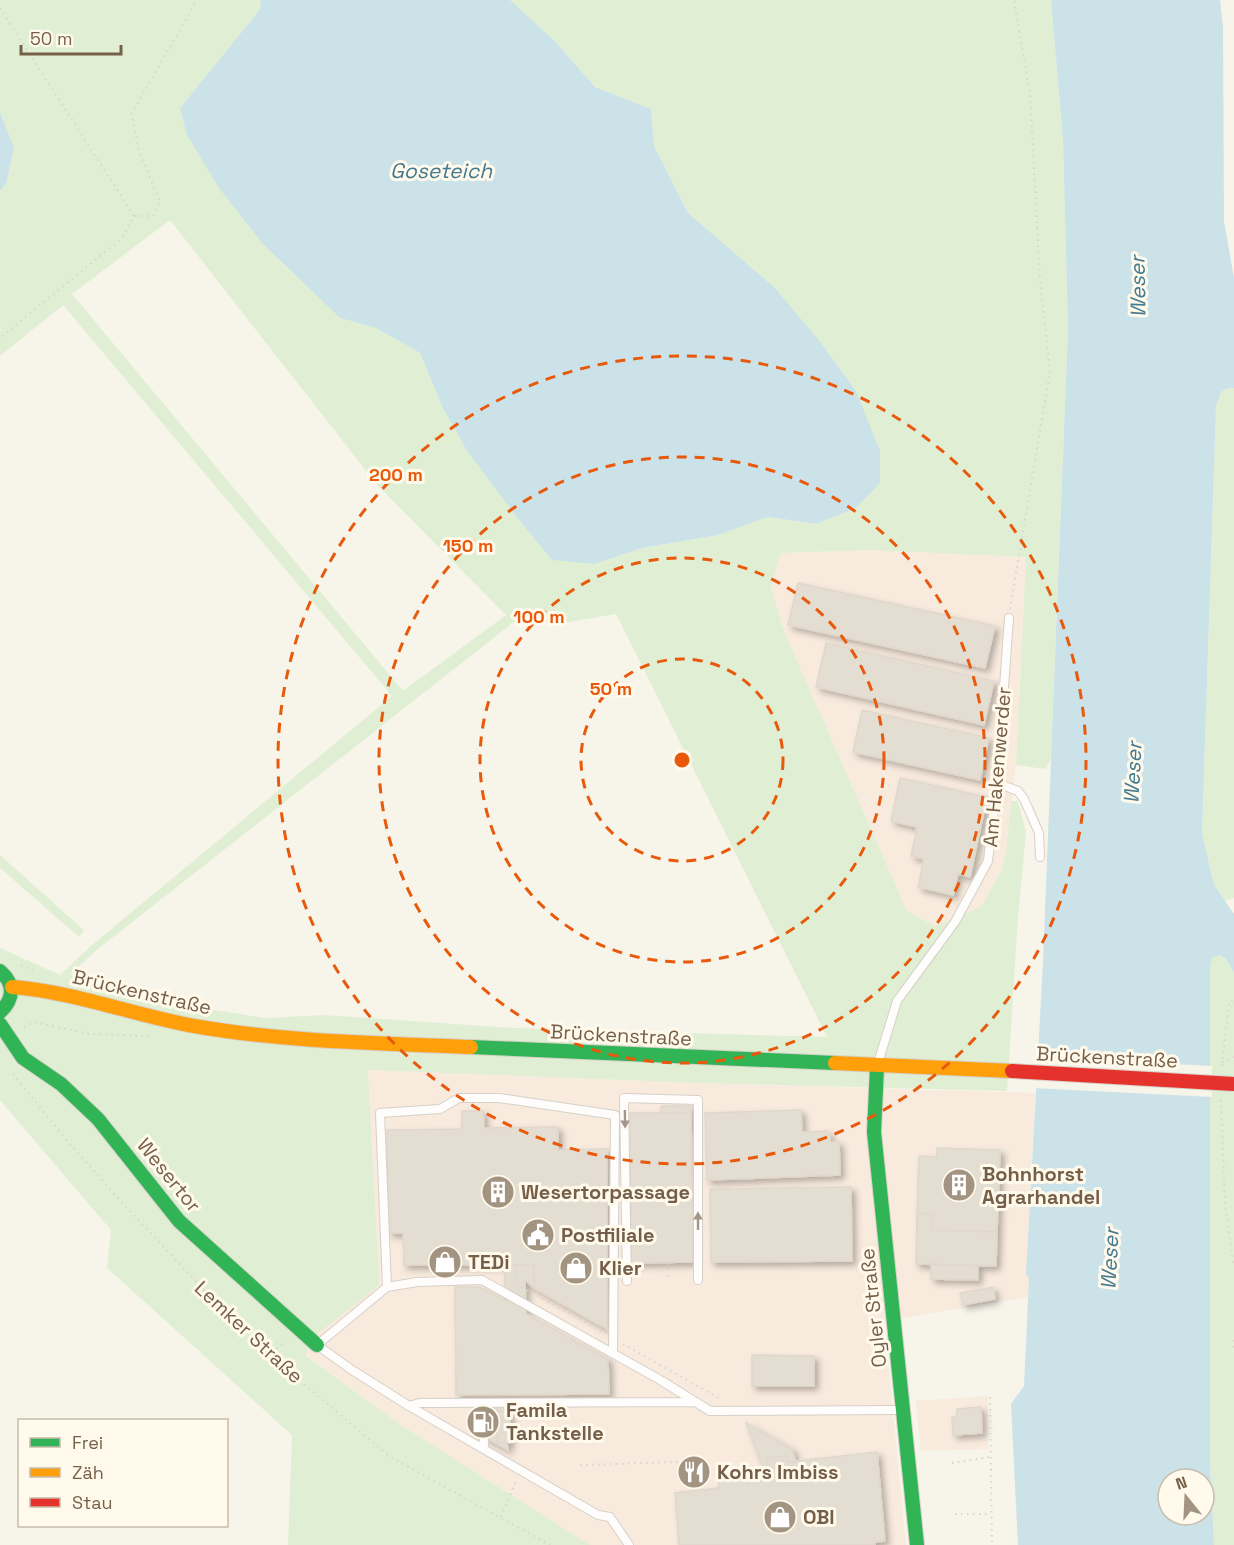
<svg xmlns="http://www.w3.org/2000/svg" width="1234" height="1545" font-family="'Space Grotesk',sans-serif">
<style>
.commercial{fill:#f8eadd}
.green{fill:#e0efd4;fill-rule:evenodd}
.water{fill:#cbe2e8;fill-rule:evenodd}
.pier{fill:#f7f4ea}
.building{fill:#e4ddd1;stroke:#e0d8cc;stroke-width:1.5;filter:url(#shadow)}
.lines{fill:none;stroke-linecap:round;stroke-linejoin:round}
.lane-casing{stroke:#d6d0c7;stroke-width:10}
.fast-casing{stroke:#d7d1c8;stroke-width:16}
.slow-casing{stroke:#d7d1c8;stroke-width:16}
.path{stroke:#dad4cd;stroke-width:2;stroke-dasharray:1.5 4.5;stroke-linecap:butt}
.lane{stroke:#fefdfc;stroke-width:8}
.fast{stroke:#30b455;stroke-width:14}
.slow{stroke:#ff9f0a;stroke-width:14}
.jam-bridge-casing{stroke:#d7d1c8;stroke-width:16;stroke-linecap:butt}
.jam-bridge{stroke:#e5322d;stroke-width:14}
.oneway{fill:#a69688}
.ring{fill:none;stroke:#e8590c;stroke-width:3;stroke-dasharray:10 8}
.labels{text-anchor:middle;stroke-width:6;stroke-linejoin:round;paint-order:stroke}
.street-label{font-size:20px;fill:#765f49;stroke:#fffaeb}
.poi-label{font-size:20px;font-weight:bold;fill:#765f49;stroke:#fffaeb;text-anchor:start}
.water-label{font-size:21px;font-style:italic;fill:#447a92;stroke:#fffaeb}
.centre{fill:#e8590c;stroke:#fffaeb;stroke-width:3}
.ring-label{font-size:18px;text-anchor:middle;font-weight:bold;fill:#e8590c;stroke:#fffaeb;stroke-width:6;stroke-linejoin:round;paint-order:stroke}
</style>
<defs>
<filter id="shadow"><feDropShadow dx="4" dy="4" stdDeviation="3" flood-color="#0004"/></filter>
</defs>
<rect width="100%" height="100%" fill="#f7f4ea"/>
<path class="commercial" d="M870,550L1026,557L1016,765L1006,854L1001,871L981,907L935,926L907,911L783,629L771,586L781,553Z
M368,1070L700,1083L1035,1093L1026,1274L1029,1278L1028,1297L884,1321L906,1545H590L401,1425L305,1354L316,1335L379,1278Z
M988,1396V1449L921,1451L916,1401Z"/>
<path class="green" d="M0,0H260L261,8L180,108L263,244L340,318L376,328L420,353L442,406L595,564L642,548L718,535L768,517L816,524L856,508L775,288L688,213L654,146L651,109L595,87L556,42L510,0H1051L1063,140L1068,329L1051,759L1045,769L1016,765L1026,557L870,550L781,553L771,586L783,629L907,911L935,926L981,907L1001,871L1006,854L1011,801H1018L1026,832L1018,918L1007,1091L700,1083L368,1070L379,1278L378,1286L316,1335L305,1355L401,1425L590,1545H288L292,1435L107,1268L111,1230L0,1100V948L60,975L92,945L392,696L63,305L0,356V191L6,184L14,149L0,112ZM170,220L378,486L506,615L403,691L72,294ZM616,614L827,1037L515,1028L324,1015L266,1018L168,1003L109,989L70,974L98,949L515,621L563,623Z
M1228,388H1234V898L1223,901L1214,885L1202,833L1216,405L1221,392Z
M0,855L84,930L79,937L0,868Z
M1219,955L1225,959L1234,972V1545H1214L1210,1462V967L1212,958Z"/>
<path class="water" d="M260,0H510L556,42L595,87L651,109L654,146L688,213L775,288L821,343L856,391L880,451V483L856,508L816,524L768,517L718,535L642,548L595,564L552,560L520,521L466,449L442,406L420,353L376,328L340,318L263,244L219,188L187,135L180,108L261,8Z
M1051,0H1220L1223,27L1224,221L1234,278V388H1228L1221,392L1216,406L1202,833L1214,885L1234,914V972L1225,958L1219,955L1212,958L1210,967V1462L1214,1545H1018L1011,1404L1024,1386L1029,1278L1026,1274L1043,962L1068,329L1063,140ZM1168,1479H1204V1515H1168Z
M0,112L14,148L6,184L0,191Z"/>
<path class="pier" d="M1035,1057L1212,1066V1097L1033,1088Z"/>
<path class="building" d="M798,583L995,626L985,668L788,625Z
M826,643L994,681L984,725L816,687Z
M862,710L989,738L980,780L853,752Z
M900,778L987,797L970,877L958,874L953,895L918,887L924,859L911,856L917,827L891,821Z
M661,1106H691V1113H661Z
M801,1110L802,1132L827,1131L830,1136V1142H839L840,1175L707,1180L705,1113Z
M462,1111H483L484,1128L558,1127V1150L607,1149V1329L534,1288V1265H404L403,1233H389L387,1130L462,1129Z
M630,1113H691L693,1262L631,1263Z
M937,1148L1000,1150L997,1232L932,1230L933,1214L917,1213L919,1156L937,1157Z
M851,1187L852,1261L711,1262L710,1189Z
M917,1213L933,1214L932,1230L997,1232L996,1266L916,1264Z
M931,1264L978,1266V1280L931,1279Z
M504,1265H534V1288L525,1280L526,1314L608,1359L609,1394L456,1395L455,1287H479L506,1301Z
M993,1287L995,1299L963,1305L960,1293Z
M752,1355L814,1356V1386H752Z
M981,1407L982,1433L953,1435L952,1417H957V1409Z
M507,1408V1411H496L497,1443H507L508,1450L475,1432V1409Z
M496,1411H510V1443H497Z
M746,1423L792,1449L796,1461L787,1462V1456L766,1458L767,1471L765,1472Z
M877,1452L885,1541L875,1542V1545H679L675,1493L719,1488L718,1481L753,1477L767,1471L766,1458L787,1456V1462Z"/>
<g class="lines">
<defs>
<path id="lane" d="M997,783L1018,791L1024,799L1039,833L1040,857
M878,1063L897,1001L955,922L988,861L997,783L1009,618
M627,1281L624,1098L698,1100V1280
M387,1287L380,1113L440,1109L459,1098H499L615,1115L613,1353
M696,1402L419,1403L409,1406L352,1370L317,1345L387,1287L417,1282L482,1280L662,1381L710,1411L900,1410
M483,1403L484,1448
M409,1406L598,1515L610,1517L629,1545"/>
<path id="fast" d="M0,971C15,984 14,999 0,1012
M0,1024L23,1058L61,1084L98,1119L179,1221L317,1345
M471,1047L835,1063
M877,1067L874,1132L917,1545"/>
<path id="slow" d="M12,987C75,992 133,1015 194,1026C285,1042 379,1043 471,1047
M835,1063L1012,1071"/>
</defs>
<use href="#lane" class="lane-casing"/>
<use href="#fast" class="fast-casing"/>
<use href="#slow" class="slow-casing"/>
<path class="path" d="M0,8L134,216L122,238L0,338
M135,216H153L160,202L138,148L132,113L197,0
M1010,609L1050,372L1040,279L1030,94L1014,0
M21,965L33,970
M24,1027L33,1022L91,1034L150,1036
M1222,1062L1234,1057
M1222,1065L1229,1005L1230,1001L1234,1000
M13,1074L64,1137L129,1210L218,1305L297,1378L389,1456L550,1545
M1221,1100L1225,1204L1234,1267
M668,1263V1281
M515,1265L516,1283
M516,1284L602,1332
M1234,1340V1351
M623,1344L722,1400
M272,1353L286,1341
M990,1397L992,1545
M952,1463L990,1457
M580,1465L710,1461
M955,1514H991
M501,1517L516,1481"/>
<use href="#lane" class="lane"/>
<use href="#fast" class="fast"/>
<use href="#slow" class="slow"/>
<defs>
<path id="jam-bridge" d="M1012,1071L1234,1084"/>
</defs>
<use href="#jam-bridge" class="jam-bridge-casing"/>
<use href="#jam-bridge" class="jam-bridge"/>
</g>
<defs><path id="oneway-solid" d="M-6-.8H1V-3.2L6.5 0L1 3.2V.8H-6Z" transform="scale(1.5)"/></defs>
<g class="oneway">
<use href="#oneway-solid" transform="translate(625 1119) rotate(89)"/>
<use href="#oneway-solid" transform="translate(698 1221) rotate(-90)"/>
</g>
<g class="ring">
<circle cx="682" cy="760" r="101"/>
<circle cx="682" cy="760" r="202"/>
<circle cx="682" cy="760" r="303"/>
<circle cx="682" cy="760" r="404"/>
</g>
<defs>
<symbol id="building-disc" viewBox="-11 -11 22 22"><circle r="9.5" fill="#a39381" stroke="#fffaeb"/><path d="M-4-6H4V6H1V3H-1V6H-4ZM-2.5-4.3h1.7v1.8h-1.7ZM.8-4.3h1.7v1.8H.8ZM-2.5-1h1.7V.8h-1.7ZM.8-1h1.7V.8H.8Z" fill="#fff"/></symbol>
<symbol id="civic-disc" viewBox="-11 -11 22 22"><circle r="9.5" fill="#a39381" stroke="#fffaeb"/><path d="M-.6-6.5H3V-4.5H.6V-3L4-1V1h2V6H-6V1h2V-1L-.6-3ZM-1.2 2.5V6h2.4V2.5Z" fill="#fff"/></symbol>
<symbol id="shop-disc" viewBox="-11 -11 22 22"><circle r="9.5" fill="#a39381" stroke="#fffaeb"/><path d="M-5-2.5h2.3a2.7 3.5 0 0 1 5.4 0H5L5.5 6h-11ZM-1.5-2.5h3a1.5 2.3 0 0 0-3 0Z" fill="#fff"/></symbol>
<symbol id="fuel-disc" viewBox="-11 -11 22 22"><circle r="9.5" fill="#a39381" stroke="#fffaeb"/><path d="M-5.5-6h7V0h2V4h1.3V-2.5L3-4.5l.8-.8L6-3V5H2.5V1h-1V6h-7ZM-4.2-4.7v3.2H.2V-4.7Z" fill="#fff"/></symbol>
<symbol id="restaurant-disc" viewBox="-11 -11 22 22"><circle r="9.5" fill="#a39381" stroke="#fffaeb"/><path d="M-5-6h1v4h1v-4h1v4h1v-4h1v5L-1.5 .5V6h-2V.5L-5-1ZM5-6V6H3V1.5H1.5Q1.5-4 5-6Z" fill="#fff"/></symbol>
</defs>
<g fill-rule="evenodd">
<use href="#building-disc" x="940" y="1166" width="38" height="38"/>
<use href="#building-disc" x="479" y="1173" width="38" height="38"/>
<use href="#civic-disc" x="519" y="1216" width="38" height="38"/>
<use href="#shop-disc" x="426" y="1243" width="38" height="38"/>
<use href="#shop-disc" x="557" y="1249" width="38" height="38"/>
<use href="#fuel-disc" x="464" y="1403" width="38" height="38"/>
<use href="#restaurant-disc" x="675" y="1453" width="38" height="38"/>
<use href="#shop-disc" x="761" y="1498" width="38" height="38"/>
</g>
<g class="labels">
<g class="street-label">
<text transform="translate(997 767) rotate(-85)" y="7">Am Hakenwerder</text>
<text transform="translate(142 992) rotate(13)" y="7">Brückenstraße</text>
<text transform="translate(621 1035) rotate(3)" y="7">Brückenstraße</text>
<text transform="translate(1107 1057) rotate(3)" y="7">Brückenstraße</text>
<text transform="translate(169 1175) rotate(51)" y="7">Wesertor</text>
<text transform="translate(873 1308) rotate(-96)" y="7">Oyler Straße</text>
<text transform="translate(249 1332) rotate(43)" y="7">Lemker Straße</text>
</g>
<g class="poi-label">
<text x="982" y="1181">Bohnhorst<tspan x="982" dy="23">Agrarhandel</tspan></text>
<text x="521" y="1199">Wesertorpassage</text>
<text x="561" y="1242">Postfiliale</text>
<text x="468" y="1269">TEDi</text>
<text x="599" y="1275">Klier</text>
<text x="506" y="1417">Famila<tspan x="506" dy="23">Tankstelle</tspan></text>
<text x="717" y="1479">Kohrs Imbiss</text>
<text x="803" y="1524">OBI</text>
</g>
<g class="water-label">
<text x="441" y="178">Goseteich</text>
<text transform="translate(1138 287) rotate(-91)" y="7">Weser</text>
<text transform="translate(1133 773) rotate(-87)" y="7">Weser</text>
<text transform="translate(1110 1259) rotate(-87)" y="7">Weser</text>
</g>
</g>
<circle cx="682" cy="760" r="9" class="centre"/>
<g class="ring-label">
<text x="396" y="481">200 m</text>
<text x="468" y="552">150 m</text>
<text x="539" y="623">100 m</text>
<text x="611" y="695">50 m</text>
</g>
<rect x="18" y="1419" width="210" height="108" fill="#fffaeb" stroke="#c8bcaa" stroke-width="1.5"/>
<rect x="30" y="1438" width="30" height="9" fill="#30b455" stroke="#c8bcaa" stroke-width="1.5"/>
<text x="72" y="1449" font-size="18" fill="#765f49">Frei</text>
<rect x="30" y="1468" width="30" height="9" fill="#ff9f0a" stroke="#c8bcaa" stroke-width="1.5"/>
<text x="72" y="1479" font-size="18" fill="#765f49">Zäh</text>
<rect x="30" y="1498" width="30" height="9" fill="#e5322d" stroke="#c8bcaa" stroke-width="1.5"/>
<text x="72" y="1509" font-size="18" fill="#765f49">Stau</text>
<g transform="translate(1186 1497) rotate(342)"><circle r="28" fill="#fffaeb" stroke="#c8bcaa" stroke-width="1.5"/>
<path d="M0-4.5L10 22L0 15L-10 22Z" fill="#a39381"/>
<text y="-9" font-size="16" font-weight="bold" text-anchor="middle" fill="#765f49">N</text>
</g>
<path d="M21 45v9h100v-9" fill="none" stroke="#765f49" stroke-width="3"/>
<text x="30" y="45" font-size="18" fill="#765f49" stroke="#fffaeb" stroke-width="4.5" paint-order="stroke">50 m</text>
</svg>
